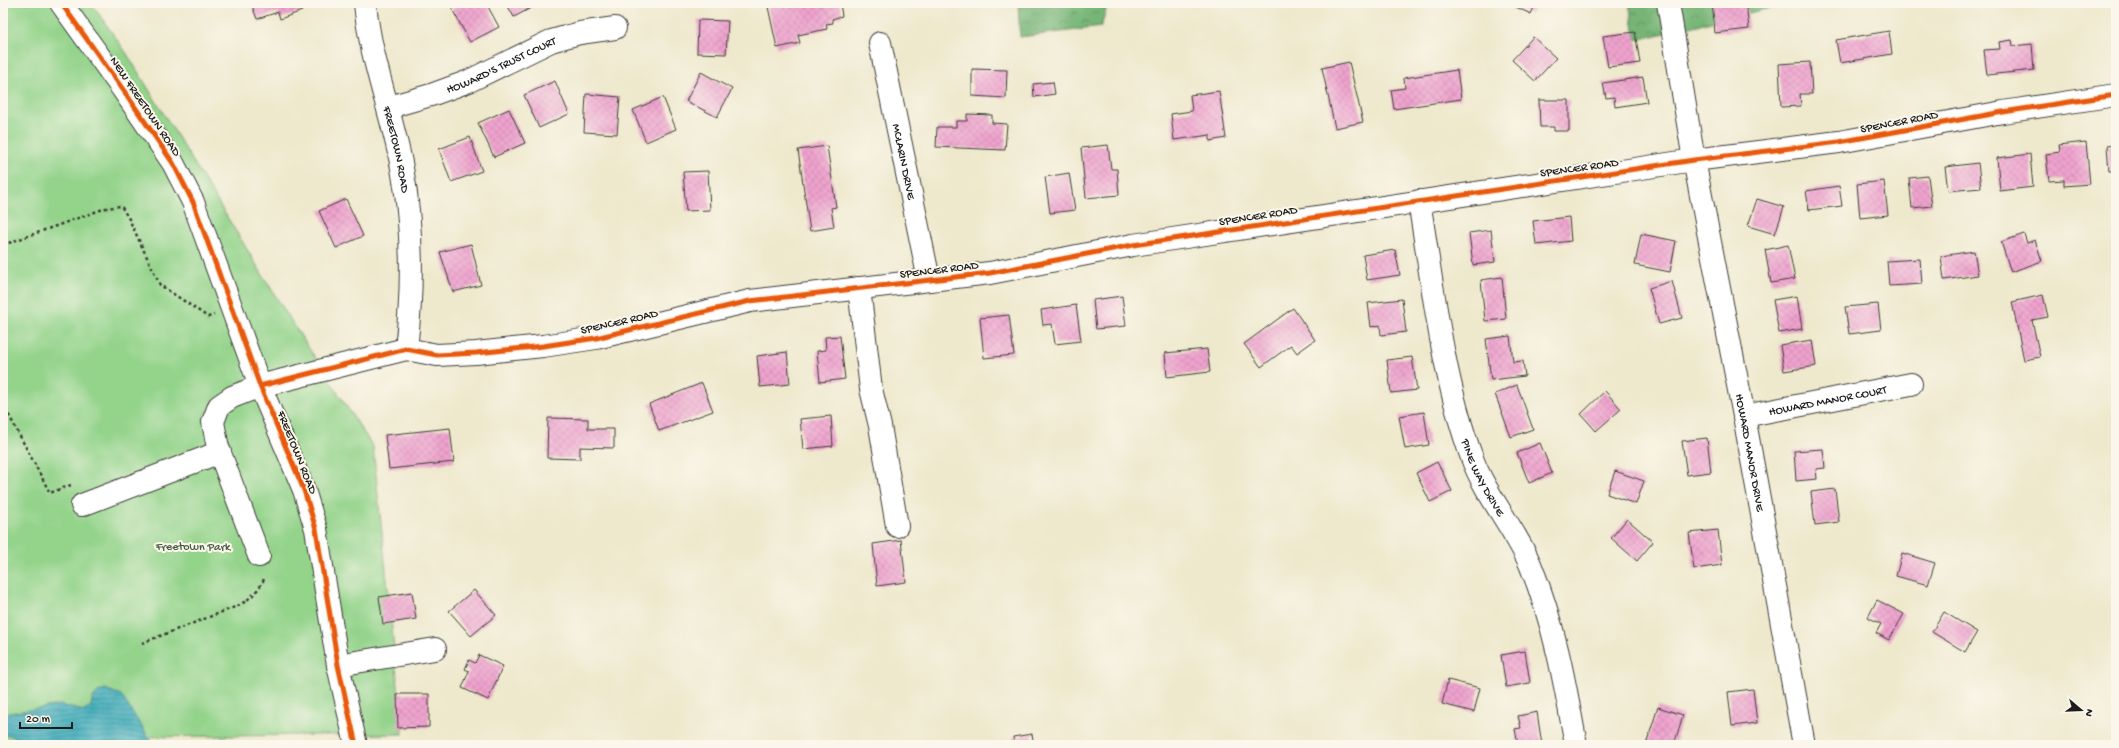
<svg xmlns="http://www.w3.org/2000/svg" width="2119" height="748" font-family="'Gochi Hand',sans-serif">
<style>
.forest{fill:url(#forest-crowns);stroke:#496849}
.park{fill:#93d38a;stroke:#587853}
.water{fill:url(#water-rules);stroke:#2c636a}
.building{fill:url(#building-cross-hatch)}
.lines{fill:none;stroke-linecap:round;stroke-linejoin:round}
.minor-casing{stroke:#3c3b36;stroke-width:24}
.path{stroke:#3c3b36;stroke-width:2.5;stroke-dasharray:3 3;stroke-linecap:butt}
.minor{stroke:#fff;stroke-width:22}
.cycleway-casing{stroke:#fbf7ec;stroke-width:8}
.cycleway{stroke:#e8590c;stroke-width:5}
.labels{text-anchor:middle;stroke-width:4;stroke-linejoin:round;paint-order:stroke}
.street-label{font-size:12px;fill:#1c1c1c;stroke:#fbf7ec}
.park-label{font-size:12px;fill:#465c42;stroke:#fbf7ec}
</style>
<defs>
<pattern id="forest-crowns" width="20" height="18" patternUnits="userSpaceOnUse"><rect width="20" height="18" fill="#76b576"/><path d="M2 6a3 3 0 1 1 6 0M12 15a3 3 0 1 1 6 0" fill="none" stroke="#609260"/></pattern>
<pattern id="water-rules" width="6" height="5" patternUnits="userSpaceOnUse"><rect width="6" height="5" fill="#3baab9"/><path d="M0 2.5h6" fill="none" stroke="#318a96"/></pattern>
<pattern id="building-cross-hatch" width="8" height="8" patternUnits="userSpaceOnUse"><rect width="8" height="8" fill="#efa3ce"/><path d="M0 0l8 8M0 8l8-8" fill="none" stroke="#cc8cb0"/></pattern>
</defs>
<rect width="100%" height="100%" fill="#fbf7ec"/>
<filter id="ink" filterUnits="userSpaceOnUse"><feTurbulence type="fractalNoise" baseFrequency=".025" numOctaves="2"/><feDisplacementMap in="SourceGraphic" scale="8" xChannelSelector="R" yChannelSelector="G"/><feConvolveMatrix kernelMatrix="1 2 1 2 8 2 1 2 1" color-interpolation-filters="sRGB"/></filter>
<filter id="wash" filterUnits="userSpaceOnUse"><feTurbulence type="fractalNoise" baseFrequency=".012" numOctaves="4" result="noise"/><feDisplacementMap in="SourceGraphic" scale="16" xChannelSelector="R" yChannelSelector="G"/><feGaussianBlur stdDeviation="0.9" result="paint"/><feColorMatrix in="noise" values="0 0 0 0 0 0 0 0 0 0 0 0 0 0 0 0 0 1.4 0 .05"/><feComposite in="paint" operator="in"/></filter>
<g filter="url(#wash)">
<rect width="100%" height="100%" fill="#eee8cc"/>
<path class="forest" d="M1018,3H1108L1101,27L1020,37Z
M1629,3H1791L1636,40Z"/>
<path class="park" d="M3,3H91L127,54L286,313L373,447L403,734L46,738L38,745H3Z"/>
<path class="water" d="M105,689L121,695L154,745H36L9,735L3,736V714L60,705L84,711L91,706C92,696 96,692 105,689Z"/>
<g id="blocks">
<path class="building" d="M251,3H300L302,11L280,19L278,12L257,19Z
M464,3H486L499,27L470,42L452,9Z
M506,3H540L514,17Z
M787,3H840L842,16L832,19L833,23L826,24L827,29L798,35L800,43L777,48L768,7Z
M1507,3H1536L1531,14Z
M1712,3H1746L1749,29L1715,33Z
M698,20L728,21L726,54L697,53Z
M1889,31L1892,54L1840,63L1836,40Z
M1635,32L1640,63L1608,67L1603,36Z
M1533,37L1556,58L1535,81L1512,60Z
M2012,40L2013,46L2032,44L2034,70L1987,75L1984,50L2000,49L1999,42Z
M1349,62L1363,122L1335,128L1322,68Z
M1810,62L1812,94H1800L1801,106L1781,107L1779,64Z
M972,69L1007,70L1006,98L972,96Z
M1457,70L1461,99L1394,109L1391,90L1405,88L1404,78Z
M701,72L732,89L717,117L686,101Z
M1643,77L1647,102L1615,107L1614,97L1606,98L1603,83Z
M555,81L569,114L539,128L524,95Z
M1053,82L1055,94L1034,97L1033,84Z
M1219,91L1226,138L1210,141V135L1174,140L1171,114L1192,111L1190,95Z
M586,94L620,97L617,134L584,132Z
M663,97L676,129L646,142L633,110Z
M1539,100H1569V131H1554V127H1540Z
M509,109L525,143L494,157L478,123Z
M967,114L992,115V123L1007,124L1005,150L936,147L937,127H956V121H967Z
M470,137L482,171L451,182L439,149Z
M2086,142L2090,184L2064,186V180L2049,181L2046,154L2060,152L2059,145Z
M1108,145L1111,169H1117L1119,195L1086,198L1081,148Z
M2116,145V171H2109L2107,146Z
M827,146L836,207L831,208L834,227L810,231L798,150Z
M2030,154L2033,187L2000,191L1997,158Z
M1978,163L1981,188L1948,191L1945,167Z
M708,171L710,210L686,211L683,172Z
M1069,173L1075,210L1050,213L1045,177Z
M1928,176L1932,206L1912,208L1909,178Z
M1884,181L1888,215L1860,218L1857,184Z
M1839,186L1842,206L1809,210L1806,191Z
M346,199L363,236L336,248L319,211Z
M1757,199L1784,207L1775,234L1748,226Z
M1569,217L1571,241L1536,245L1533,221Z
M1491,230L1495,262L1473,265L1469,233Z
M1641,234L1676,241L1670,272L1635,265Z
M2024,234L2027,243L2035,240L2042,261L2011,272L2001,242Z
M471,244L481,285L453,292L440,252Z
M1788,245L1795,279L1771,283L1765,250Z
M1395,250L1400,275L1367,280L1363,255Z
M1974,251L1978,275L1944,280L1941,256Z
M1920,259L1922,284L1889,286L1887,261Z
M1502,277L1506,319L1485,321L1481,280Z
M1672,281L1682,318L1659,324L1649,288Z
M2043,295L2048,317L2032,320L2040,357L2024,360L2012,302Z
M1122,296L1126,326L1096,329L1093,300Z
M1797,296L1802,329L1779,333L1773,300Z
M1402,299L1406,332L1381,335L1380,325L1371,327L1368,303Z
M1878,304L1881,330L1849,334L1845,307Z
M1076,305L1081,341L1055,344L1052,324L1043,325L1041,310Z
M1293,308L1315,340L1297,353L1291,345L1261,367L1244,344Z
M1009,315L1014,355L984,358L980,318Z
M840,336L845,379L820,382L817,351L826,350L825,337Z
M1510,336L1513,362L1523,361L1525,376L1491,380L1486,339Z
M1812,340L1816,366L1784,371L1780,345Z
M1207,349L1210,372L1167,377L1165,353Z
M787,352L790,384L760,387L757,356Z
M1412,357L1417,390L1391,393L1387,360Z
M702,383L713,411L659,431L649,404Z
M1517,385L1533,429L1511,437L1495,394Z
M1605,391L1621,409L1596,431L1581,414Z
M1424,412L1429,445L1405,449L1399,416Z
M831,416L833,446L803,449L800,419Z
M548,418L588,419V429H614V448L580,447V459L547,458Z
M450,428L454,462L389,469L385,435Z
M1707,438L1711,472L1687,475L1682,441Z
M1540,443L1552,473L1529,483L1517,453Z
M1823,449L1825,468L1816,469L1817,479L1796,481L1794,451Z
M1437,462L1452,491L1430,502L1416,473Z
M1615,471L1644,481L1636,504L1607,494Z
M1835,489L1839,522L1815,525L1811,492Z
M1627,519L1653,542L1637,561L1611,538Z
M1718,530L1722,565L1694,569L1689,533Z
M901,540L906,582L877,586L873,544Z
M1902,553L1935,563L1928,585L1896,576Z
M474,590L496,615L471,636L449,611Z
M412,592L416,619L383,624L379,597Z
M1877,600L1904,614L1889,640L1876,633L1881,624L1868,617Z
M1944,612L1977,632L1965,652L1932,632Z
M1525,651L1530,683L1506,687L1501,655Z
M479,655L503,666L488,700L462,688L469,671L465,669L469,660L475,663Z
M1448,680L1480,688L1474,712L1442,704Z
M1753,689L1757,723L1732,726L1728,692Z
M397,694H429V727L398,728Z
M1658,707L1683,715L1674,745H1646Z
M1537,712L1542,745H1518L1515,729L1521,728L1518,716Z
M1032,734L1034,745H1014L1013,737Z"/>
</g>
</g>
<g filter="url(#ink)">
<use href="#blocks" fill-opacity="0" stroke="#3c3b36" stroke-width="1"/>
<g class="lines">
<defs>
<g id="minor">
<path d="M61,3L124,91L173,163L193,202L260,386L304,490L316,529L338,665L356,745"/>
<path id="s1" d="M365,3C370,59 392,113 402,168C413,227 413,289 406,349"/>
<path id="s2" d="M1668,3L1694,160L1744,416L1804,745"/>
<path id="s3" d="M880,43L929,280"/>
<path id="s4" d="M389,107L431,95L469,81L551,41L580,33L615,28"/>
<path id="s5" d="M1419,201C1433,286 1442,376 1472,458C1486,496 1514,527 1530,564C1554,622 1565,683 1576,745"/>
<path d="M859,288L871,389L880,426L897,526"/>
<path id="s6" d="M1744,416L1911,384"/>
<path d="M82,505L220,452"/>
<path d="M259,556L218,448L213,422L219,406L232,397L260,386L406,349L437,355L476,353L543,346L596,338L750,301L990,273L1133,245L1694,160L1839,142L2003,112L2116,95"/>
<path d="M338,665L435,649"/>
</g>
</defs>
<use href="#minor" class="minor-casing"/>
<path class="path" d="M3,245L106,208L121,206L129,219L160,285L208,317L214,315
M3,404L50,493L71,485
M142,643L240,605C252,597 259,590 265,577"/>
<use href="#minor" class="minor"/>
<defs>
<path id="cycleway" d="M61,3L124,91L173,163L193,202L260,386L304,490L316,529L338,665L356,745
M260,386L406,349L437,355L476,353L543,346L596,338L750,301L990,273L1133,245L1694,160L1839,142L2003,112L2116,95"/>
</defs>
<use href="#cycleway" class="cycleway-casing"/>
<use href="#cycleway" class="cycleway"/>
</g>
</g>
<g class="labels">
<g class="street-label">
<text dy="4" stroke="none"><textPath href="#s4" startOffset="120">HOWARD'S TRUST COURT</textPath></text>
<text transform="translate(146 106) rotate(56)" y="4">NEW FREETOWN ROAD</text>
<text transform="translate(1899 121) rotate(-11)" y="4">SPENCER ROAD</text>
<text dy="4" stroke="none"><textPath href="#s1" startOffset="150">FREETOWN ROAD</textPath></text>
<text dy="4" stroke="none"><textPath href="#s3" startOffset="121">MCLARIN DRIVE</textPath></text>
<text transform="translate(1579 167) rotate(-8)" y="4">SPENCER ROAD</text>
<text transform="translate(1258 215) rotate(-9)" y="4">SPENCER ROAD</text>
<text transform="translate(939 269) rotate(-7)" y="4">SPENCER ROAD</text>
<text transform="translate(619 321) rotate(-13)" y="4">SPENCER ROAD</text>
<text dy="4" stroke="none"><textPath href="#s6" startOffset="85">HOWARD MANOR COURT</textPath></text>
<text transform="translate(298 452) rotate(68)" y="4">FREETOWN ROAD</text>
<text dy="4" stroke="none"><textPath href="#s2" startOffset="457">HOWARD MANOR DRIVE</textPath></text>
<text dy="4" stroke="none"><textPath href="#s5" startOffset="285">PINE WAY DRIVE</textPath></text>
</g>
<g class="park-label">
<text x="193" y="550">Freetown Park</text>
</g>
</g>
<rect width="2119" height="748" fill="none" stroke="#fbf7ec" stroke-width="16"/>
<g transform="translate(2081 710) rotate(109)" stroke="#fbf7ec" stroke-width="3" paint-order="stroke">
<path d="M0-3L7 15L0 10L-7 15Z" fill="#1c1c1c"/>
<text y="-6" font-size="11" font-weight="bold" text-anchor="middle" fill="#1c1c1c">N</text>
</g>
<path d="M20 722v6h52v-6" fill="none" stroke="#1c1c1c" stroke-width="2"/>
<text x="26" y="722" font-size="12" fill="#1c1c1c" stroke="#fbf7ec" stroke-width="3" paint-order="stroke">20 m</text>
</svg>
